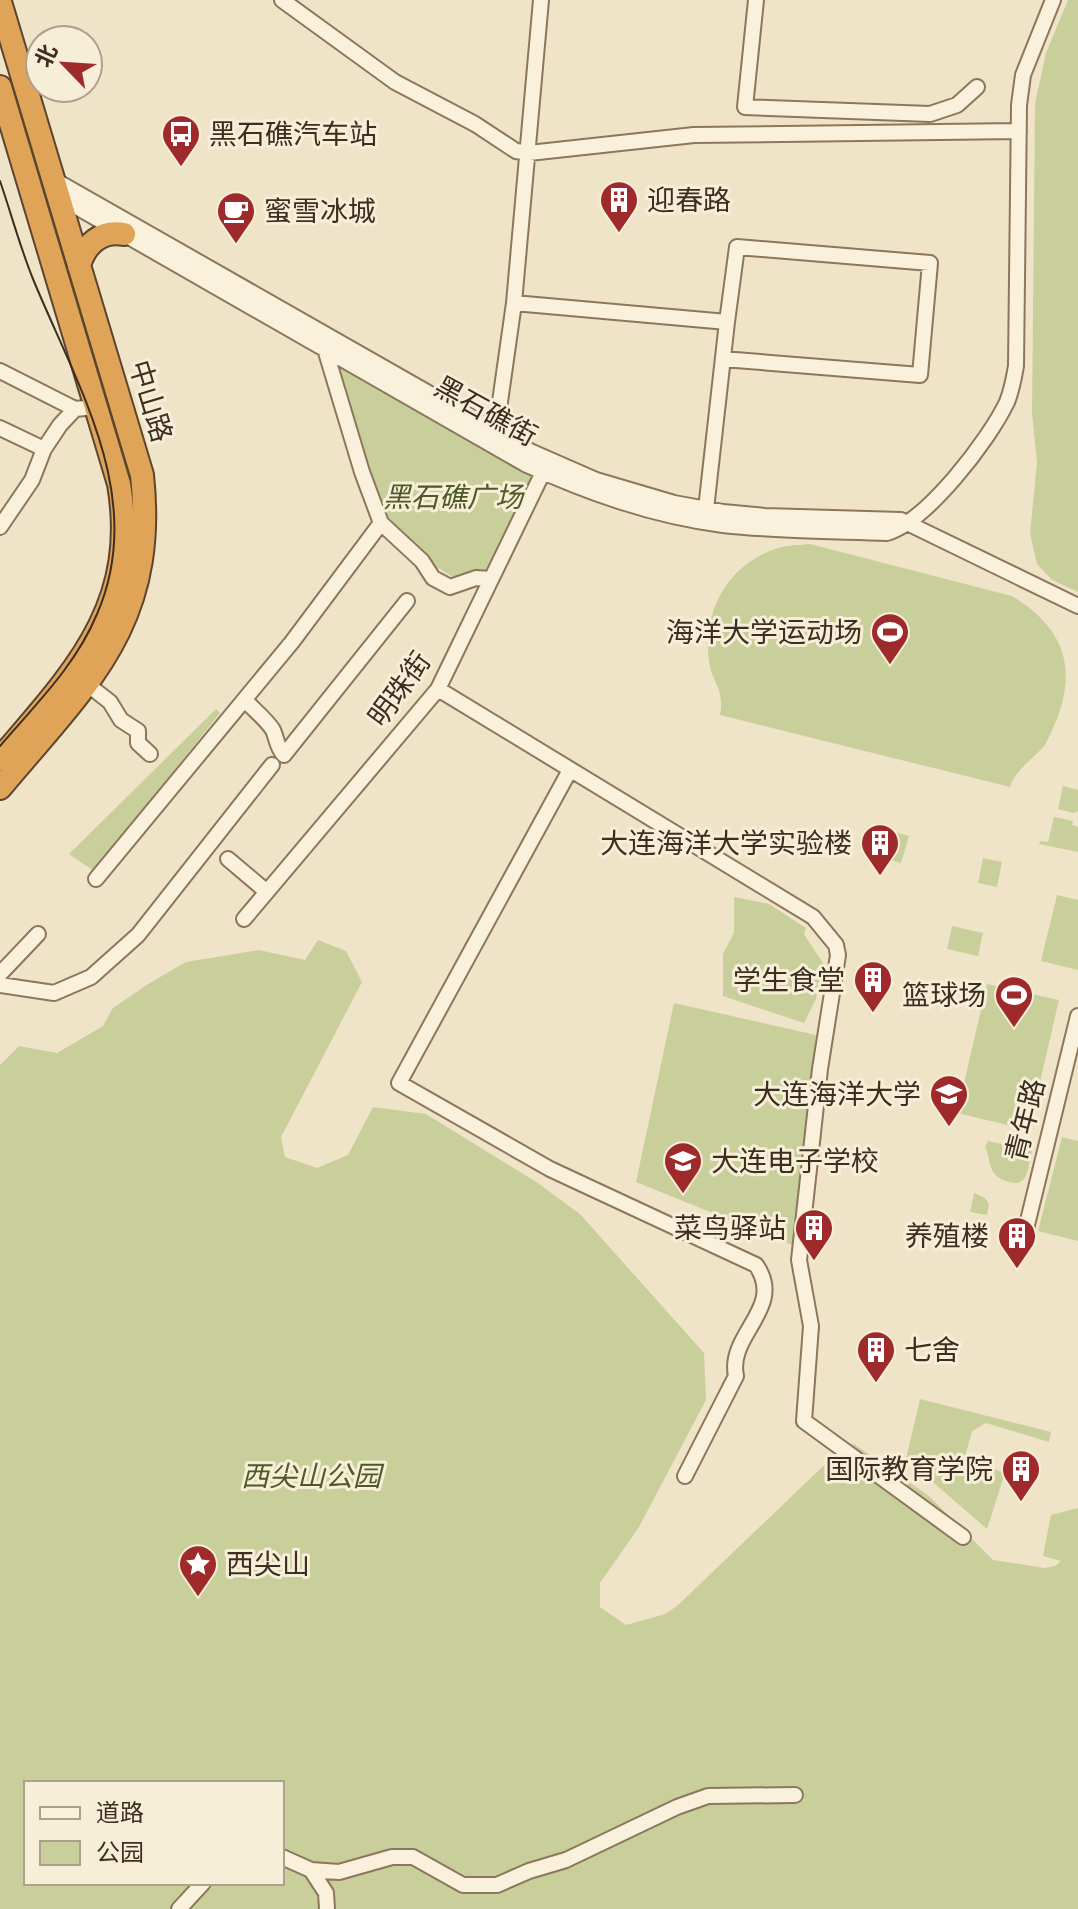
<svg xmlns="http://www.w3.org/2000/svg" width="1078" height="1909" font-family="'Zilla Slab','Noto Sans SC',serif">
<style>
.green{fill:#c9cf9b;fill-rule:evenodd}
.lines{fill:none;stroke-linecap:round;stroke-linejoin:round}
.minor-casing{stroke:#8d765c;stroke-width:18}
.highway-casing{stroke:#5b4430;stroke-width:26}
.minor{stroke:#faf1dc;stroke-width:14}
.highway{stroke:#e0a458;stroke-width:22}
.tram{stroke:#3d2e20;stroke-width:2}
.labels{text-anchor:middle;stroke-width:6;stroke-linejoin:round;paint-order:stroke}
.poi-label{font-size:28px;fill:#3d2e20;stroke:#f7eed8;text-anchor:end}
.street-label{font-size:28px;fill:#3d2e20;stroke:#f7eed8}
.park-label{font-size:28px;font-style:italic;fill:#4d5a26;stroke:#f7eed8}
</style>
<rect width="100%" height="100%" fill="#f0e4c8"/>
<path class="green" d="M1068,0H1078V592L1052,580L1037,564L1030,534L1037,462L1032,414L1035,103L1046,53Z
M330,357L536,474L489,569L453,577L435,566L385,516Z
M810,544L1012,596C1075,634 1078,683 1045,745C1033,759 1016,769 1010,787L720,715C725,688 712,684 709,661C702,611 728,564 778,548C788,545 800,545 810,544Z
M216,709L220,713L94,871L69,854Z
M1063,786L1078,790V811L1074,813L1058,809Z
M1054,817L1073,821L1072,825L1078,827V852L1039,844L1040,841L1048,842Z
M880,828L909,836L901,863L873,855Z
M983,858L1002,862L997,887L978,883Z
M1057,895L1078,900V970L1041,961Z
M734,897L769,904L806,928L804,934L823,963L816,999L804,1023L723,996V954L734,933Z
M952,926L983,933L978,956L947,949Z
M318,940L346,951L362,982L281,1137L285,1157L317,1168L348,1155L373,1107L426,1114L535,1181L580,1214L704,1353L706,1400L639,1527L600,1583V1607L626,1625L665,1614L677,1606L841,1449L854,1444L929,1496L993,1560L1045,1568L1055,1566L1061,1561L1043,1556L1051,1515L1078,1508V1909H0V1065L19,1046L57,1053L103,1026L113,1008L148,984L186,962L259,950L305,960ZM26,1783H282V1883H26Z
M987,984L1059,1000L1029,1130L957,1113Z
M674,1003L816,1035L792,1245L636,1182Z
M1062,1137L1078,1141V1241L1038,1231Z
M988,1141L1032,1151C1028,1166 1029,1188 1009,1182C1002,1180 997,1178 993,1172C989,1164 989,1155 985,1147Z
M974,1193L985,1198L989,1204L987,1215L970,1212Z
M920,1399L1051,1432L1049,1442L986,1423L972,1431L966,1453L971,1461L1005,1473L987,1529L906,1459Z"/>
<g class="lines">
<defs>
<path id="minor" d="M282,0L395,82L475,124L516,151L529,153L694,135L1019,131
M756,0L745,107L930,114L957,105L977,87
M53,179L532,452L596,480L674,503L723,512L765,516L901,520L1078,606
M59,197L525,464C589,493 653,516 723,525C777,531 833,531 887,533C927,521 989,440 1007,402C1012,390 1014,378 1016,366L1019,105L1023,75L1053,0
M514,303L727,322L705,518
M325,349L362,472L381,523
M723,359L920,375L930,263L737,247L727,322
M0,371L75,409
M0,428L44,449
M495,437L514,303L541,0
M0,527L32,480L44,449L60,425L75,409L96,407
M87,684L110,702L121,720L138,731V743L150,754
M438,689L813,917L836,945L838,955L820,1069L799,1260L811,1326L804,1421L963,1537
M245,700C254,710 266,719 273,730C277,739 277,748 284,755L407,601
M570,770L399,1083L550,1169L756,1265C786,1308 727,1334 736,1376L685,1476
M228,859L267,892
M96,879L292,642L381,523L422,561L433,578L450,587L476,578L491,579
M244,919L438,689L547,464
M0,974L38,934
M0,985L54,993L91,977L138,935L272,765
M1024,1237L1078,1016
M282,1857L311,1870L339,1872L392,1857H413L463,1885H497L529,1871L566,1860L677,1807L708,1796L795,1795
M311,1870L326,1893L327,1909
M179,1909L203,1883"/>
<path id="highway" d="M0,2L142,475C158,624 87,684 0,788
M0,87L119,484C140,607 73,673 0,759
M79,266C85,244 101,230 124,234"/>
</defs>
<use href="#minor" class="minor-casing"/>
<use href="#highway" class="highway-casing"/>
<use href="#minor" class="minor"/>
<use href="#highway" class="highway"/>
<path class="tram" d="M0,181C11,213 20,247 33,279C76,384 148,498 97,614C76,665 36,704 0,746"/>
</g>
<defs>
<symbol id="bus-pin" viewBox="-11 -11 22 30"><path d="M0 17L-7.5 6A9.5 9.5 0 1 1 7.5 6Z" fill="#9e2a2b" stroke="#f7eed8"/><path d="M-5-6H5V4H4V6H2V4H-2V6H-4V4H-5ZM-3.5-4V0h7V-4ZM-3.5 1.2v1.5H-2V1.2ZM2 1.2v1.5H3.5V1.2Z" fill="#fff"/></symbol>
<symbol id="building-pin" viewBox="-11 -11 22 30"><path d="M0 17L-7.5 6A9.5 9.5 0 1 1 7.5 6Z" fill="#9e2a2b" stroke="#f7eed8"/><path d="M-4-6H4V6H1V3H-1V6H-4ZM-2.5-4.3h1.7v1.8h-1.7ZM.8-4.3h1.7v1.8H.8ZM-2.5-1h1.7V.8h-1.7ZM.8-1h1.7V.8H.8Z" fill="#fff"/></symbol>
<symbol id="cafe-pin" viewBox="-11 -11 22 30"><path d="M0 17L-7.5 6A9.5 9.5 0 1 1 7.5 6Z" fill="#9e2a2b" stroke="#f7eed8"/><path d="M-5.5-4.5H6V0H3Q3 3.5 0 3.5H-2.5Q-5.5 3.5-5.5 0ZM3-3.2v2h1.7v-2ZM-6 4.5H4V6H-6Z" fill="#fff"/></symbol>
<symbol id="stadium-pin" viewBox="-11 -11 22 30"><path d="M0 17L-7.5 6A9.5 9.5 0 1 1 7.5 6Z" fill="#9e2a2b" stroke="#f7eed8"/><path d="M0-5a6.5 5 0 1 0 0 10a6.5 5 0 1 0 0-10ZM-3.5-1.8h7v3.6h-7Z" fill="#fff"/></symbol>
<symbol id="university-pin" viewBox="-11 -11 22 30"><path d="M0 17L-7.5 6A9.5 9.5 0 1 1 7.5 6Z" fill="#9e2a2b" stroke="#f7eed8"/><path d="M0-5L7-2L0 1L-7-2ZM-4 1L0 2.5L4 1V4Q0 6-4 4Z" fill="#fff"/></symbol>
<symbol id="school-pin" viewBox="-11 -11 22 30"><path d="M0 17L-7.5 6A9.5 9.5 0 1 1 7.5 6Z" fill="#9e2a2b" stroke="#f7eed8"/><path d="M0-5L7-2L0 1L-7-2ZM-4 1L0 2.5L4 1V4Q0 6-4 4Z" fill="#fff"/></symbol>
<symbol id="sight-pin" viewBox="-11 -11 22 30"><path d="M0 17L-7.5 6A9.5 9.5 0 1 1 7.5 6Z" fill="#9e2a2b" stroke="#f7eed8"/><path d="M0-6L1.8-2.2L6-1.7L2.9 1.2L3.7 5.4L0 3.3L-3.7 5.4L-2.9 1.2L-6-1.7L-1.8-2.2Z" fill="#fff"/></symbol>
</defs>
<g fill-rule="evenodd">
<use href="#bus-pin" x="159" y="112" width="44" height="60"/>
<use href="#building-pin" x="597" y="178" width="44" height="60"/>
<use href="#cafe-pin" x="214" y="189" width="44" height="60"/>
<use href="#stadium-pin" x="868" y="610" width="44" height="60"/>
<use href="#building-pin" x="858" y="821" width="44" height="60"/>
<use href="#building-pin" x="851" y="958" width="44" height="60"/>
<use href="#stadium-pin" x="992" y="973" width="44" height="60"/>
<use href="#university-pin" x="927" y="1072" width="44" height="60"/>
<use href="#school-pin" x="661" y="1139" width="44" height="60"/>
<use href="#building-pin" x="792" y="1206" width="44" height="60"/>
<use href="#building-pin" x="995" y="1214" width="44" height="60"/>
<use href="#building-pin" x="854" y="1328" width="44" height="60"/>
<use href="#building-pin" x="999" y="1447" width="44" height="60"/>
<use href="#sight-pin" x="176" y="1542" width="44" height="60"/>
</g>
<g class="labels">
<g class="poi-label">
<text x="209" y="144" text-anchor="start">黑石礁汽车站</text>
<text x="647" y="210" text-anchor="start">迎春路</text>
<text x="264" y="221" text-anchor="start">蜜雪冰城</text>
<text x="862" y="642">海洋大学运动场</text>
<text x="852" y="853">大连海洋大学实验楼</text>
<text x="845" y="990">学生食堂</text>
<text x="986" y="1005">篮球场</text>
<text x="921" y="1104">大连海洋大学</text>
<text x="711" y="1171" text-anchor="start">大连电子学校</text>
<text x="786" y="1238">菜鸟驿站</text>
<text x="989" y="1246">养殖楼</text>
<text x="904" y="1360" text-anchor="start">七舍</text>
<text x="993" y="1479">国际教育学院</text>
<text x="226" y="1574" text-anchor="start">西尖山</text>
</g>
<g class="street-label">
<text transform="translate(151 401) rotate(73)" y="10">中山路</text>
<text transform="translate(486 411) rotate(29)" y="10">黑石礁街</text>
<text transform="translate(399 689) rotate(-54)" y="10">明珠街</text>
<text transform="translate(1025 1120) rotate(-76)" y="10">青年路</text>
</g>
<g class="park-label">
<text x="453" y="507">黑石礁广场</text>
<text x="311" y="1486">西尖山公园</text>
</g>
</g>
<rect x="24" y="1781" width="260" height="104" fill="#f7eed8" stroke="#ada18e" stroke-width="2"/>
<rect x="40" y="1807" width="40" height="12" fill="#faf1dc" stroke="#ada18e" stroke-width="2"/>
<text x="96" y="1821" font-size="24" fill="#3d2e20">道路</text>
<rect x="40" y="1841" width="40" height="24" fill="#c9cf9b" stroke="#ada18e" stroke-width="2"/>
<text x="96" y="1861" font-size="24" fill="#3d2e20">公园</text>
<g transform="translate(64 64) rotate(295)"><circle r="38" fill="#f7eed8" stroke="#ada18e" stroke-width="2"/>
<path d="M0-6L14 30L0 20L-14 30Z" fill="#9e2a2b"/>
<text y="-12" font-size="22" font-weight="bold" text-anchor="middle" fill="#3d2e20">北</text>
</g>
</svg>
